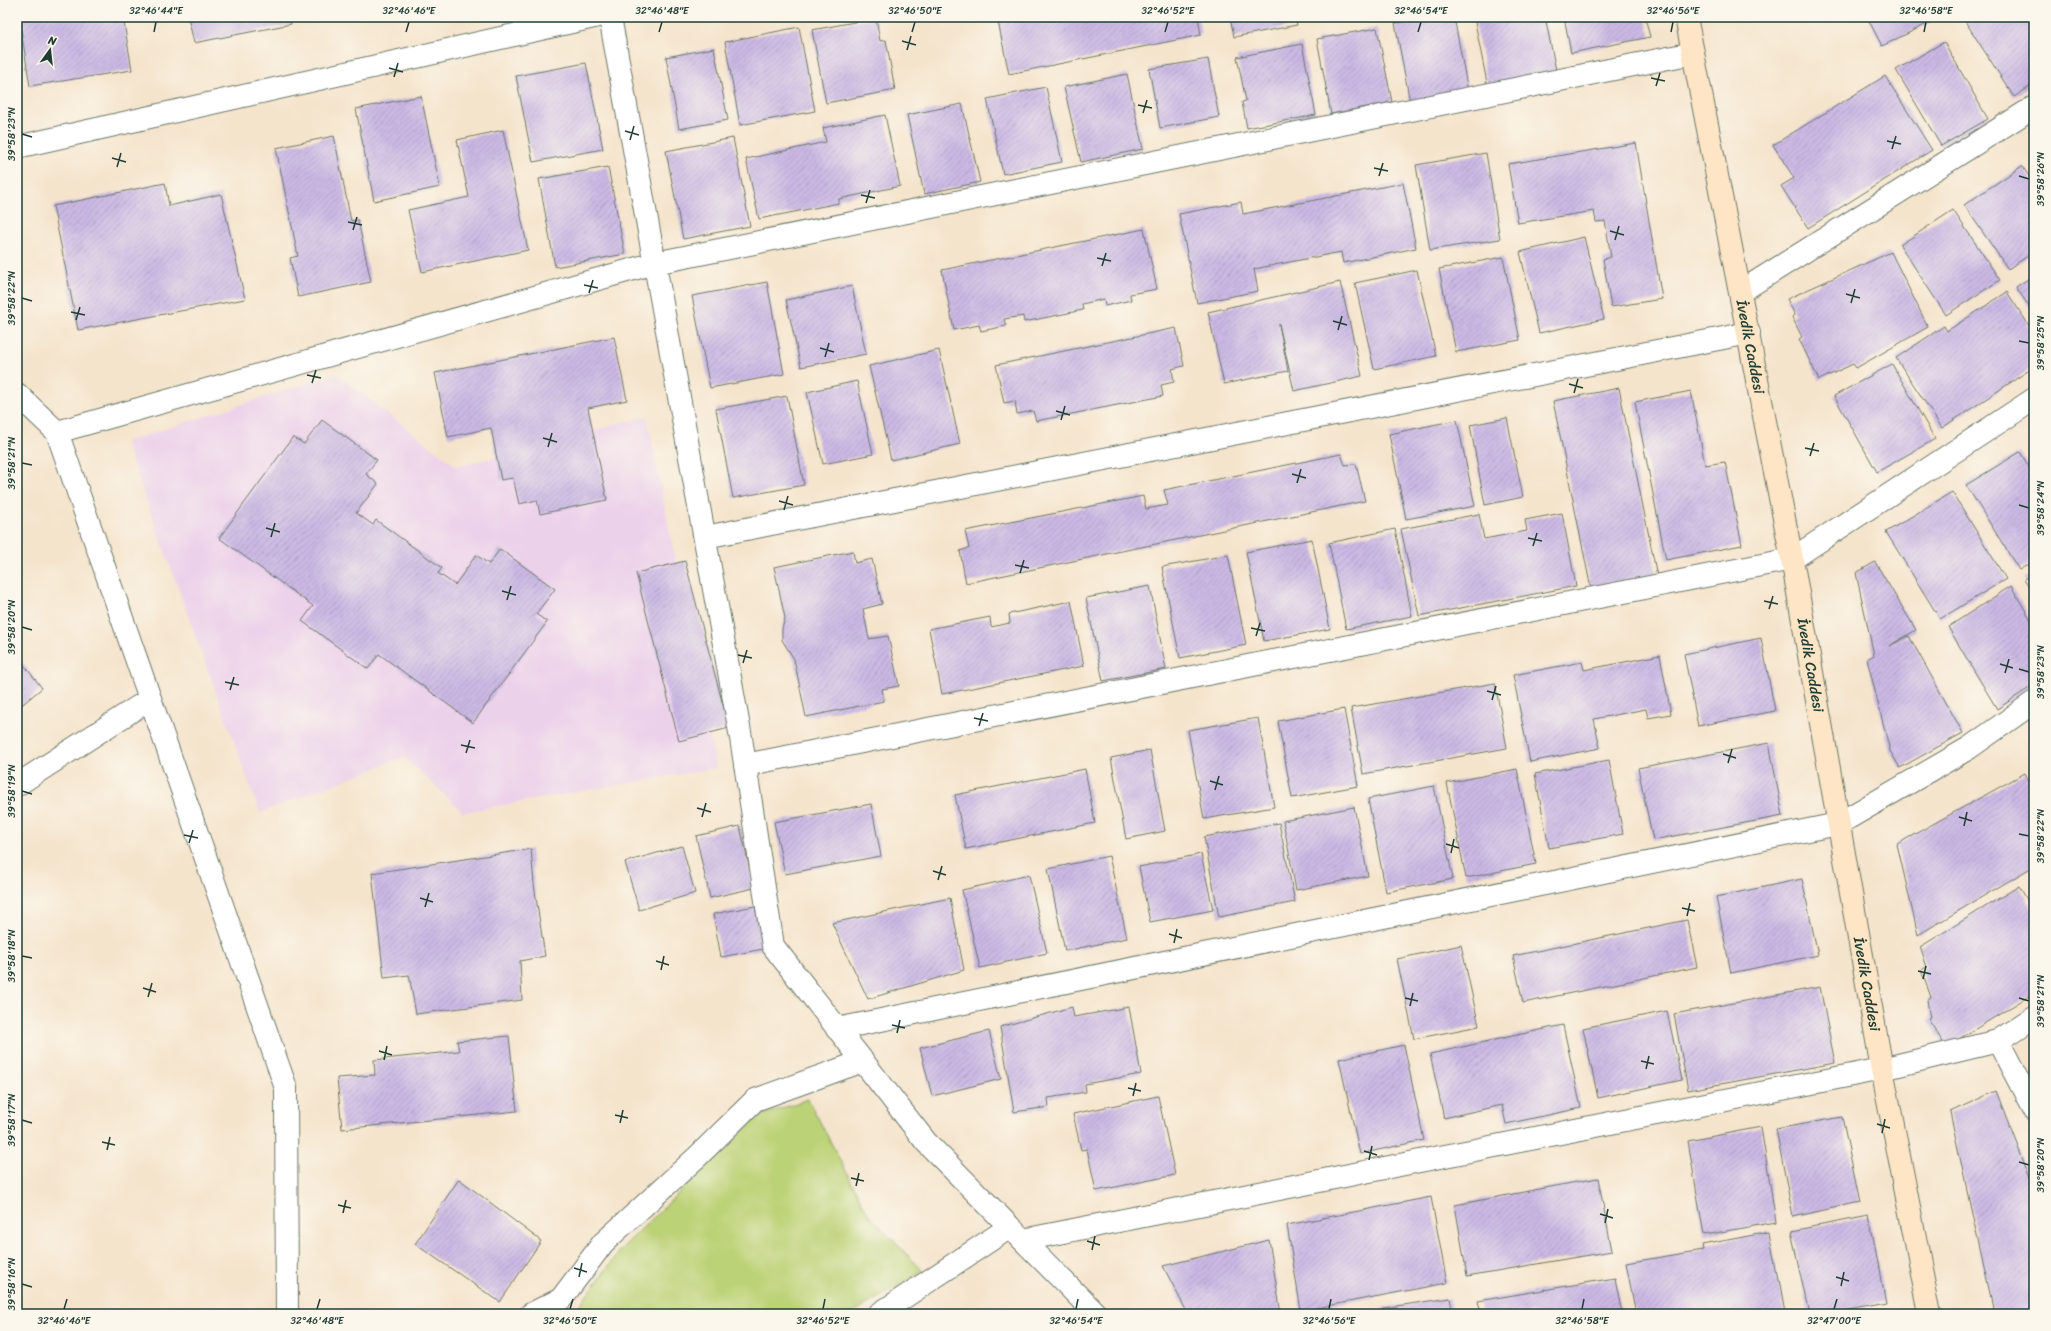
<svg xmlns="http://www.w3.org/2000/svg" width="2051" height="1331" font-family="Sriracha,sans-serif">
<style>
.built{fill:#ecd1ea}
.green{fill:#bcd276;stroke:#6e8855}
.building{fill:url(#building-hatch)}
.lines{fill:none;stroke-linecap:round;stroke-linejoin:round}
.minor-casing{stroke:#6a7769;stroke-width:24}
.tertiary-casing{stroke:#6a7769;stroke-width:24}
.secondary-casing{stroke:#6a7769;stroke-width:24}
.minor{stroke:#fff;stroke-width:22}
.tertiary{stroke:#fff;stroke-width:22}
.secondary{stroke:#fde5c5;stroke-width:22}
.ticks{fill:none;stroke:#1f3d34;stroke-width:1.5}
.labels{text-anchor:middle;stroke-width:4;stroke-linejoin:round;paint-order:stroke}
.street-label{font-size:15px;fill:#1f3d34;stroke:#fbf7ec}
.neatline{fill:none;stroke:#1f3d34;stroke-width:1.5}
.ticks-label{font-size:10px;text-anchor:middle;fill:#1f3d34}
</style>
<defs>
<pattern id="building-hatch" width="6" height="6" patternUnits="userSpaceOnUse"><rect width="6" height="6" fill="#ccb9e5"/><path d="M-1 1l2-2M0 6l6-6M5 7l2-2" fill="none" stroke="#a598ba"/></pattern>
</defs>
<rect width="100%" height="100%" fill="#fbf7ec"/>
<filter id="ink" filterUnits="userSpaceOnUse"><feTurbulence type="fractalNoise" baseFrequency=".025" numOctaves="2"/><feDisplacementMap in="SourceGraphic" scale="8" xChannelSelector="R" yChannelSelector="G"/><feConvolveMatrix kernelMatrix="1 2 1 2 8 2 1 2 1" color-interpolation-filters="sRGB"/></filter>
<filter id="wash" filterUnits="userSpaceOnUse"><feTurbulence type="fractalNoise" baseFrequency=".012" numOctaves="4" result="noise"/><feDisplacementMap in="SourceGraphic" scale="16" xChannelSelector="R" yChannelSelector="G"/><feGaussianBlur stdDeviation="0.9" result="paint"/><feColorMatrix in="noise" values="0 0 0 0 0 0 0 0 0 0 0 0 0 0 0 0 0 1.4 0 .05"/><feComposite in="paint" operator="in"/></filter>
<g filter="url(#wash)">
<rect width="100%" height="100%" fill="#f5e4cc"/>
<path class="built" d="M336,374L457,467L647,416L716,768L463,812L404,757L260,813L125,442Z"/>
<path class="green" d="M808,1099L869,1215L923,1271L851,1314H568L576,1310L623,1247L757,1117Z"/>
<g id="blocks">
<path class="building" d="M19,17H123L132,70L30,86Z
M188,17H290L291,24L194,43Z
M997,17H1198L1201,35L1009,74Z
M1230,17H1295L1297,25L1234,37Z
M1429,17H1454L1468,91L1410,102L1395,23Z
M1474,17H1545L1557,75L1488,88Z
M1564,17H1645L1650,37L1571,53Z
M1867,17H1929L1931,22L1882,46Z
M1965,17H2034V84L2014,97L1963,18Z
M876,18L880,41L886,40L895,90L826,103L812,30Z
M799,27L815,111L740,125L725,42Z
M1377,28L1392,102L1331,114L1317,39Z
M1944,42L1988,119L1941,146L1896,70Z
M1302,44L1316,115L1247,128L1242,102L1246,101L1237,57Z
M714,48L728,120L679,129L666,57Z
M1208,59L1219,117L1160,128L1149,69Z
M586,63L603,149L533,162L516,76Z
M1127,74L1143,149L1081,162L1064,87Z
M1885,76L1932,150L1808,228L1781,186L1794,178L1773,145Z
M1046,87L1062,162L1003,174L987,99Z
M421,96L440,187L374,201L356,109Z
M962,104L980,182L924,194L907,115Z
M885,115L900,186L839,199V203L759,219L746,159L826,142L823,128Z
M503,130L528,250L422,272L408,210L469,197L457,140Z
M334,136L351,221L358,220L371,282L298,297L290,258L298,256L276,148Z
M733,138L750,226L683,239L666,151Z
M1636,143L1662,299L1611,307L1603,259L1611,257L1605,221L1596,222L1594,211L1518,223L1508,164Z
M1486,153L1500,239L1430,250L1416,165Z
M2022,166L2034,183V252L2008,269L1964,205Z
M608,167L625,254L555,267L539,179Z
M165,183L169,206L221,194L245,299L78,330L53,206Z
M1403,183L1416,248L1343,263L1341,252L1254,269L1258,291L1197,303L1179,214L1241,202L1243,214Z
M1953,210L2000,280L1946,315L1900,245Z
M1144,229L1157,289L1130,294L1131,300L1105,306L1104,299L1082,304L1083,310L1024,322L1023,316L1004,319L1006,326L981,331L979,325L954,330L942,270Z
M1584,237L1604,319L1539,333L1520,252Z
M1891,252L1928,327L1856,368L1853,364L1819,380L1799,339L1802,337L1792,317L1795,315L1787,299Z
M1503,257L1520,340L1456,352L1439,269Z
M1417,270L1436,356L1374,369L1355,283Z
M2034,275V314L2016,287Z
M767,282L784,374L710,388L692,296Z
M1340,282L1362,376L1294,391L1279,324L1288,371L1224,384L1208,312Z
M852,286L866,354L801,367L786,300Z
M2007,292L2034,333V367L1942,428L1896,358L1944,326L1947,331Z
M1176,328L1184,366L1172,369L1174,382L1161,385L1163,396L1036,421L1033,411L1017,414L1015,401L1004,403L996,365Z
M614,337L627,400L588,408L607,500L540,514L537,500L519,504L513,478L501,480L491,428L448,437L435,373Z
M939,350L960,444L891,460L869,366Z
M1892,364L1935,439L1877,472L1834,396Z
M857,381L873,454L823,464L807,392Z
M1619,388L1657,576L1591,589L1553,401Z
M1691,391L1705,465L1725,462L1742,545L1666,560L1635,402Z
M787,396L804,485L733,498L716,409Z
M1507,418L1523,497L1485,505L1470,425Z
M322,420L377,460L366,474L378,484L356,513L373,525L376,520L442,568L438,573L455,585L476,555L489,564L500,549L555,589L536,614L547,622L473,723L379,654L368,669L302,621L313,606L219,538L293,437L304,444Z
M1457,420L1475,506L1406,519L1389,434Z
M2020,452L2034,475V561L2019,570L1966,485Z
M1341,454L1345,465L1356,464L1365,501L966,583L960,551L969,548L965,531L1143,496L1146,509L1168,505L1164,490Z
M1952,492L2006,579L1940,619L1886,532Z
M1562,513L1576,586L1419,616L1401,529L1479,514L1484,539L1527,531L1525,520Z
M1395,529L1412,616L1346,629L1329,543Z
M1312,539L1330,629L1264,641L1246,552Z
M853,551L855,563L872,559L882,604L863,609L869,639L888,636L899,686L882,689L884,701L806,717L794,659L782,640V629L785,618L774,567Z
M1228,555L1246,645L1180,658L1162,567Z
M685,561L729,728L679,741L636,573Z
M1875,562L1916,630L1889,646L1909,636L1963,733L1900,768L1890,751L1867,659L1874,655L1856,573Z
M2034,573V594L2024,579Z
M1150,586L1166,669L1103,681L1086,598Z
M2011,586L2034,625V685L1997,709L1948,627Z
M1071,601L1084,666L942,694L929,629L990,617L991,627L1010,623L1009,614Z
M1761,638L1775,711L1698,726L1684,654Z
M1660,655L1671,714L1648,718L1646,709L1594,719L1600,748L1530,762L1513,675L1582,662L1584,670Z
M17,656L42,688L17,709Z
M1495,683L1507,748L1363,774L1351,708Z
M1344,709L1358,786L1292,798L1278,721Z
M1258,718L1274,807L1204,819L1188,730Z
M1769,743L1783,816L1653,840L1638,768Z
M1150,750L1165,831L1126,839L1111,758Z
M1609,760L1623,834L1549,848L1535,774Z
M1085,769L1095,823L966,849L955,795Z
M1517,769L1536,864L1466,878L1447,783Z
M2025,773L2034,791V866L1918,935L1897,844Z
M1434,786L1453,879L1386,892L1368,799Z
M871,804L881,856L785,874L774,822Z
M1354,807L1368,876L1296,890L1283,821Z
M1279,823L1295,902L1219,917L1204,837Z
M740,826L754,888L710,898L696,836Z
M682,846L695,893L639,910L625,862Z
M531,849L534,884L545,956L520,961L522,1000L416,1014L409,975L384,978L372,873Z
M1201,854L1213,910L1150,922L1139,867Z
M1109,856L1127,938L1065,951L1048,869Z
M1029,875L1047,953L980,968L962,890Z
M1802,879L1818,955L1731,973L1716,897Z
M2019,886L2034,911V993L1946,1047L1928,1019L1930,1018L1927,1000L1931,997L1921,970L1927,967L1920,947Z
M950,898L964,970L868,999L832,923Z
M755,906L763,949L721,957L713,914Z
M1687,920L1697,967L1523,1003L1513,956Z
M1461,945L1479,1026L1414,1039L1397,959Z
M1820,987L1835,1063L1688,1090L1674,1014Z
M1072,1007L1074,1017L1129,1007L1141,1074L1085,1084L1086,1092L1048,1098L1049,1107L1014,1112L1000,1027Z
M1667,1011L1682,1080L1598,1098L1583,1028Z
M1563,1025L1581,1108L1506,1124L1502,1105L1444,1118L1430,1054Z
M989,1031L1001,1079L932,1096L920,1048Z
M509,1036L517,1111L342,1129L337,1078L375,1075L374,1060L459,1051L457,1041Z
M1404,1045L1424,1140L1360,1154L1339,1059Z
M1996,1091L2034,1189V1314H1994L1950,1112Z
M1158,1096L1175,1175L1096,1191L1087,1149L1081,1150L1073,1114Z
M1842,1117L1860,1202L1793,1217L1776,1129Z
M1761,1127L1776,1222L1704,1235L1688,1141Z
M1598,1178L1612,1251L1467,1276L1455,1205Z
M459,1179L541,1241L500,1302L415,1244Z
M1431,1197L1447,1283L1301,1311L1287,1225Z
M1869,1216L1885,1302L1822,1314H1809L1791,1231Z
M1769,1232L1784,1314H1636L1626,1263L1703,1250L1702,1245Z
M1269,1240L1281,1314H1188L1163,1266Z
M1615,1278L1622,1314H1481L1478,1301Z
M1450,1298L1453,1314H1384L1383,1308Z"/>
</g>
</g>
<g filter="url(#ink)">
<use href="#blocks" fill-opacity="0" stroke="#6a7769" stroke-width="1"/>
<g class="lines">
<defs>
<path id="minor" d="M17,147L594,17
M1740,292L2034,107
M57,432L655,263L1693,53
M705,537L1749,333
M745,765L1792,559L2034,399
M17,785L150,699
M837,1029L1838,824L1969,748L2034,702
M1998,1041L2034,1110
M1023,1240L1882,1069L1998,1041L2034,1017"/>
<path id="tertiary" d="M610,17L741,738L773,946L926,1142L1096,1314
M17,394L57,432L286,1088L287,1314
M531,1314L561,1299L603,1243L697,1157L755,1100L863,1061
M879,1314L1010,1227"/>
<g id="secondary">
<path id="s1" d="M1686,17L1792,559L1882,1069L1930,1314"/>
</g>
</defs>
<use href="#minor" class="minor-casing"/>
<use href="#tertiary" class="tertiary-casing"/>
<use href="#secondary" class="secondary-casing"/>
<use href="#minor" class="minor"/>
<use href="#tertiary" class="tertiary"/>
<use href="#secondary" class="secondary"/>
</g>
</g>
<path class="ticks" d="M154,32L156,22M406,32L409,22M659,32L662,22M912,32L915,22M1165,32L1168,22M1418,32L1421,22M1671,32L1673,22M1924,32L1926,22M902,41L916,45M907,50L911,36M389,68L403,72M394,77L398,63M1651,78L1665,81M1656,86L1660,73M1138,105L1152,108M1143,113L1147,100M625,131L639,135M22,134L32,137M630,140L634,126M1887,141L1901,144M1892,149L1896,136M112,158L126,162M117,167L121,153M1374,168L1388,171M1379,176L1383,163M2019,176L2029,179M861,195L875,198M866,203L870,190M348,222L362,225M353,230L357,217M1610,231L1624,235M1615,240L1619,226M1097,258L1111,261M1102,266L1106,253M584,285L598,288M589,293L593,280M1846,294L1860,298M22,298L32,301M1851,303L1855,289M71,312L85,315M76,320L80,307M1333,321L1347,325M1338,330L1342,316M2019,341L2029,343M820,348L834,352M825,357L829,343M307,375L321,378M312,383L316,370M1569,384L1583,388M1574,393L1578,379M1056,411L1070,415M1061,420L1065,406M543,438L557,442M548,447L552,433M1805,448L1819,451M1810,456L1814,443M22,463L32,465M1292,474L1306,478M1297,483L1301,469M779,501L793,505M2019,505L2029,508M784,510L788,496M266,528L280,532M271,537L275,523M1528,538L1542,541M1533,546L1537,533M1015,565L1029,568M1020,573L1024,560M502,591L516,595M507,600L511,586M1764,601L1778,604M1769,609L1773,596M22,627L32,630M1251,628L1265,631M1256,636L1260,623M738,655L752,658M743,663L747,650M2000,664L2013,668M2019,669L2029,672M2005,673L2009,659M225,682L239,685M230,690L234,677M1487,691L1501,695M1492,700L1496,686M974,718L988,721M979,726L983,713M461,745L475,748M466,753L470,740M1723,754L1736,758M1728,763L1732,749M1210,781L1223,785M1215,790L1219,776M22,791L32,794M697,808L711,812M702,817L706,803M1959,817L1972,821M1964,826L1967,812M2019,834L2029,836M184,835L198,838M189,843L193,830M1446,844L1459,848M1451,853L1454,839M933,871L946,875M938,880L942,866M420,898L433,902M425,907L429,893M1682,908L1695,911M1687,916L1690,903M1169,934L1182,938M1174,943L1177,929M22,956L32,958M656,961L669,965M661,970L664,956M1918,971L1931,974M1923,979L1926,966M143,988L156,992M148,997L152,983M1405,998L1418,1001M2019,998L2029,1001M1410,1006L1413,993M892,1025L905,1028M897,1033L900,1020M379,1051L392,1055M384,1060L387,1046M1641,1061L1654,1064M1646,1069L1649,1056M1128,1088L1141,1091M1133,1096L1136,1083M615,1115L628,1118M22,1120L32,1123M620,1123L623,1110M1877,1124L1890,1128M1882,1133L1885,1119M102,1142L115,1145M107,1150L110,1137M1364,1151L1377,1155M1369,1160L1372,1146M2019,1162L2029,1165M851,1178L864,1181M856,1186L859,1173M338,1205L351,1208M343,1213L346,1200M1600,1214L1613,1218M1605,1223L1608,1209M1087,1241L1100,1245M1092,1250L1095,1236M574,1268L587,1272M579,1277L582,1263M1836,1277L1849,1281M22,1284L32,1287M1841,1286L1844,1272M64,1309L67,1299M317,1309L320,1299M570,1309L573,1299M823,1309L825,1299M1076,1309L1078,1299M1329,1309L1331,1299M1582,1309L1584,1299M1834,1309L1837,1299"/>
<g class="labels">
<g class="street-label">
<text dy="5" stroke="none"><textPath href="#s1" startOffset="336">İvedik Caddesi</textPath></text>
<text dy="5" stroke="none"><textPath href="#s1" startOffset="660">İvedik Caddesi</textPath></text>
<text dy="5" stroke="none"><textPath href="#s1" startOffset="984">İvedik Caddesi</textPath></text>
</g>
</g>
<rect width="2051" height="1331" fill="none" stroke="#fbf7ec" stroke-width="44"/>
<g transform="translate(50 50) rotate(15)" stroke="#fbf7ec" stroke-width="3" paint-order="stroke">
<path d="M0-3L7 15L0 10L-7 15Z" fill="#1f3d34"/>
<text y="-6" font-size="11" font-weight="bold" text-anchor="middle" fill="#1f3d34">N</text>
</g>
<rect x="22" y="22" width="2007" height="1287" class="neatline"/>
<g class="ticks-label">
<text x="156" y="14">32°46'44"E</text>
<text x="409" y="14">32°46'46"E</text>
<text x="662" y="14">32°46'48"E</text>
<text x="915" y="14">32°46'50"E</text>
<text x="1168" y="14">32°46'52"E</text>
<text x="1421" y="14">32°46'54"E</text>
<text x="1673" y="14">32°46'56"E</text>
<text x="1926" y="14">32°46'58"E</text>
<text transform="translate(11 134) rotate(-90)" y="4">39°58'23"N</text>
<text transform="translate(2040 179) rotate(-90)" y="4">39°58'26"N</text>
<text transform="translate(11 298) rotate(-90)" y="4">39°58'22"N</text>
<text transform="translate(2040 343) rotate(-90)" y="4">39°58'25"N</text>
<text transform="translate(11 463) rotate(-90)" y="4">39°58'21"N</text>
<text transform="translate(2040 508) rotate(-90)" y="4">39°58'24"N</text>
<text transform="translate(11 627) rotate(-90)" y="4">39°58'20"N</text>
<text transform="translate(2040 672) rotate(-90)" y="4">39°58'23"N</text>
<text transform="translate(11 791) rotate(-90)" y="4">39°58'19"N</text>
<text transform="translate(2040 836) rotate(-90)" y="4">39°58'22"N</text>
<text transform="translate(11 956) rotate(-90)" y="4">39°58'18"N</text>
<text transform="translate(2040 1001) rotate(-90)" y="4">39°58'21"N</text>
<text transform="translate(11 1120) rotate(-90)" y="4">39°58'17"N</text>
<text transform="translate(2040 1165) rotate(-90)" y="4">39°58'20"N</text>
<text transform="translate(11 1284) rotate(-90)" y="4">39°58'16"N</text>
<text x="64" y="1324">32°46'46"E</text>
<text x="317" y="1324">32°46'48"E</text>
<text x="570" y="1324">32°46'50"E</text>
<text x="823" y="1324">32°46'52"E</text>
<text x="1076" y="1324">32°46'54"E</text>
<text x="1329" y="1324">32°46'56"E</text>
<text x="1582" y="1324">32°46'58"E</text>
<text x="1834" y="1324">32°47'00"E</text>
</g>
</svg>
